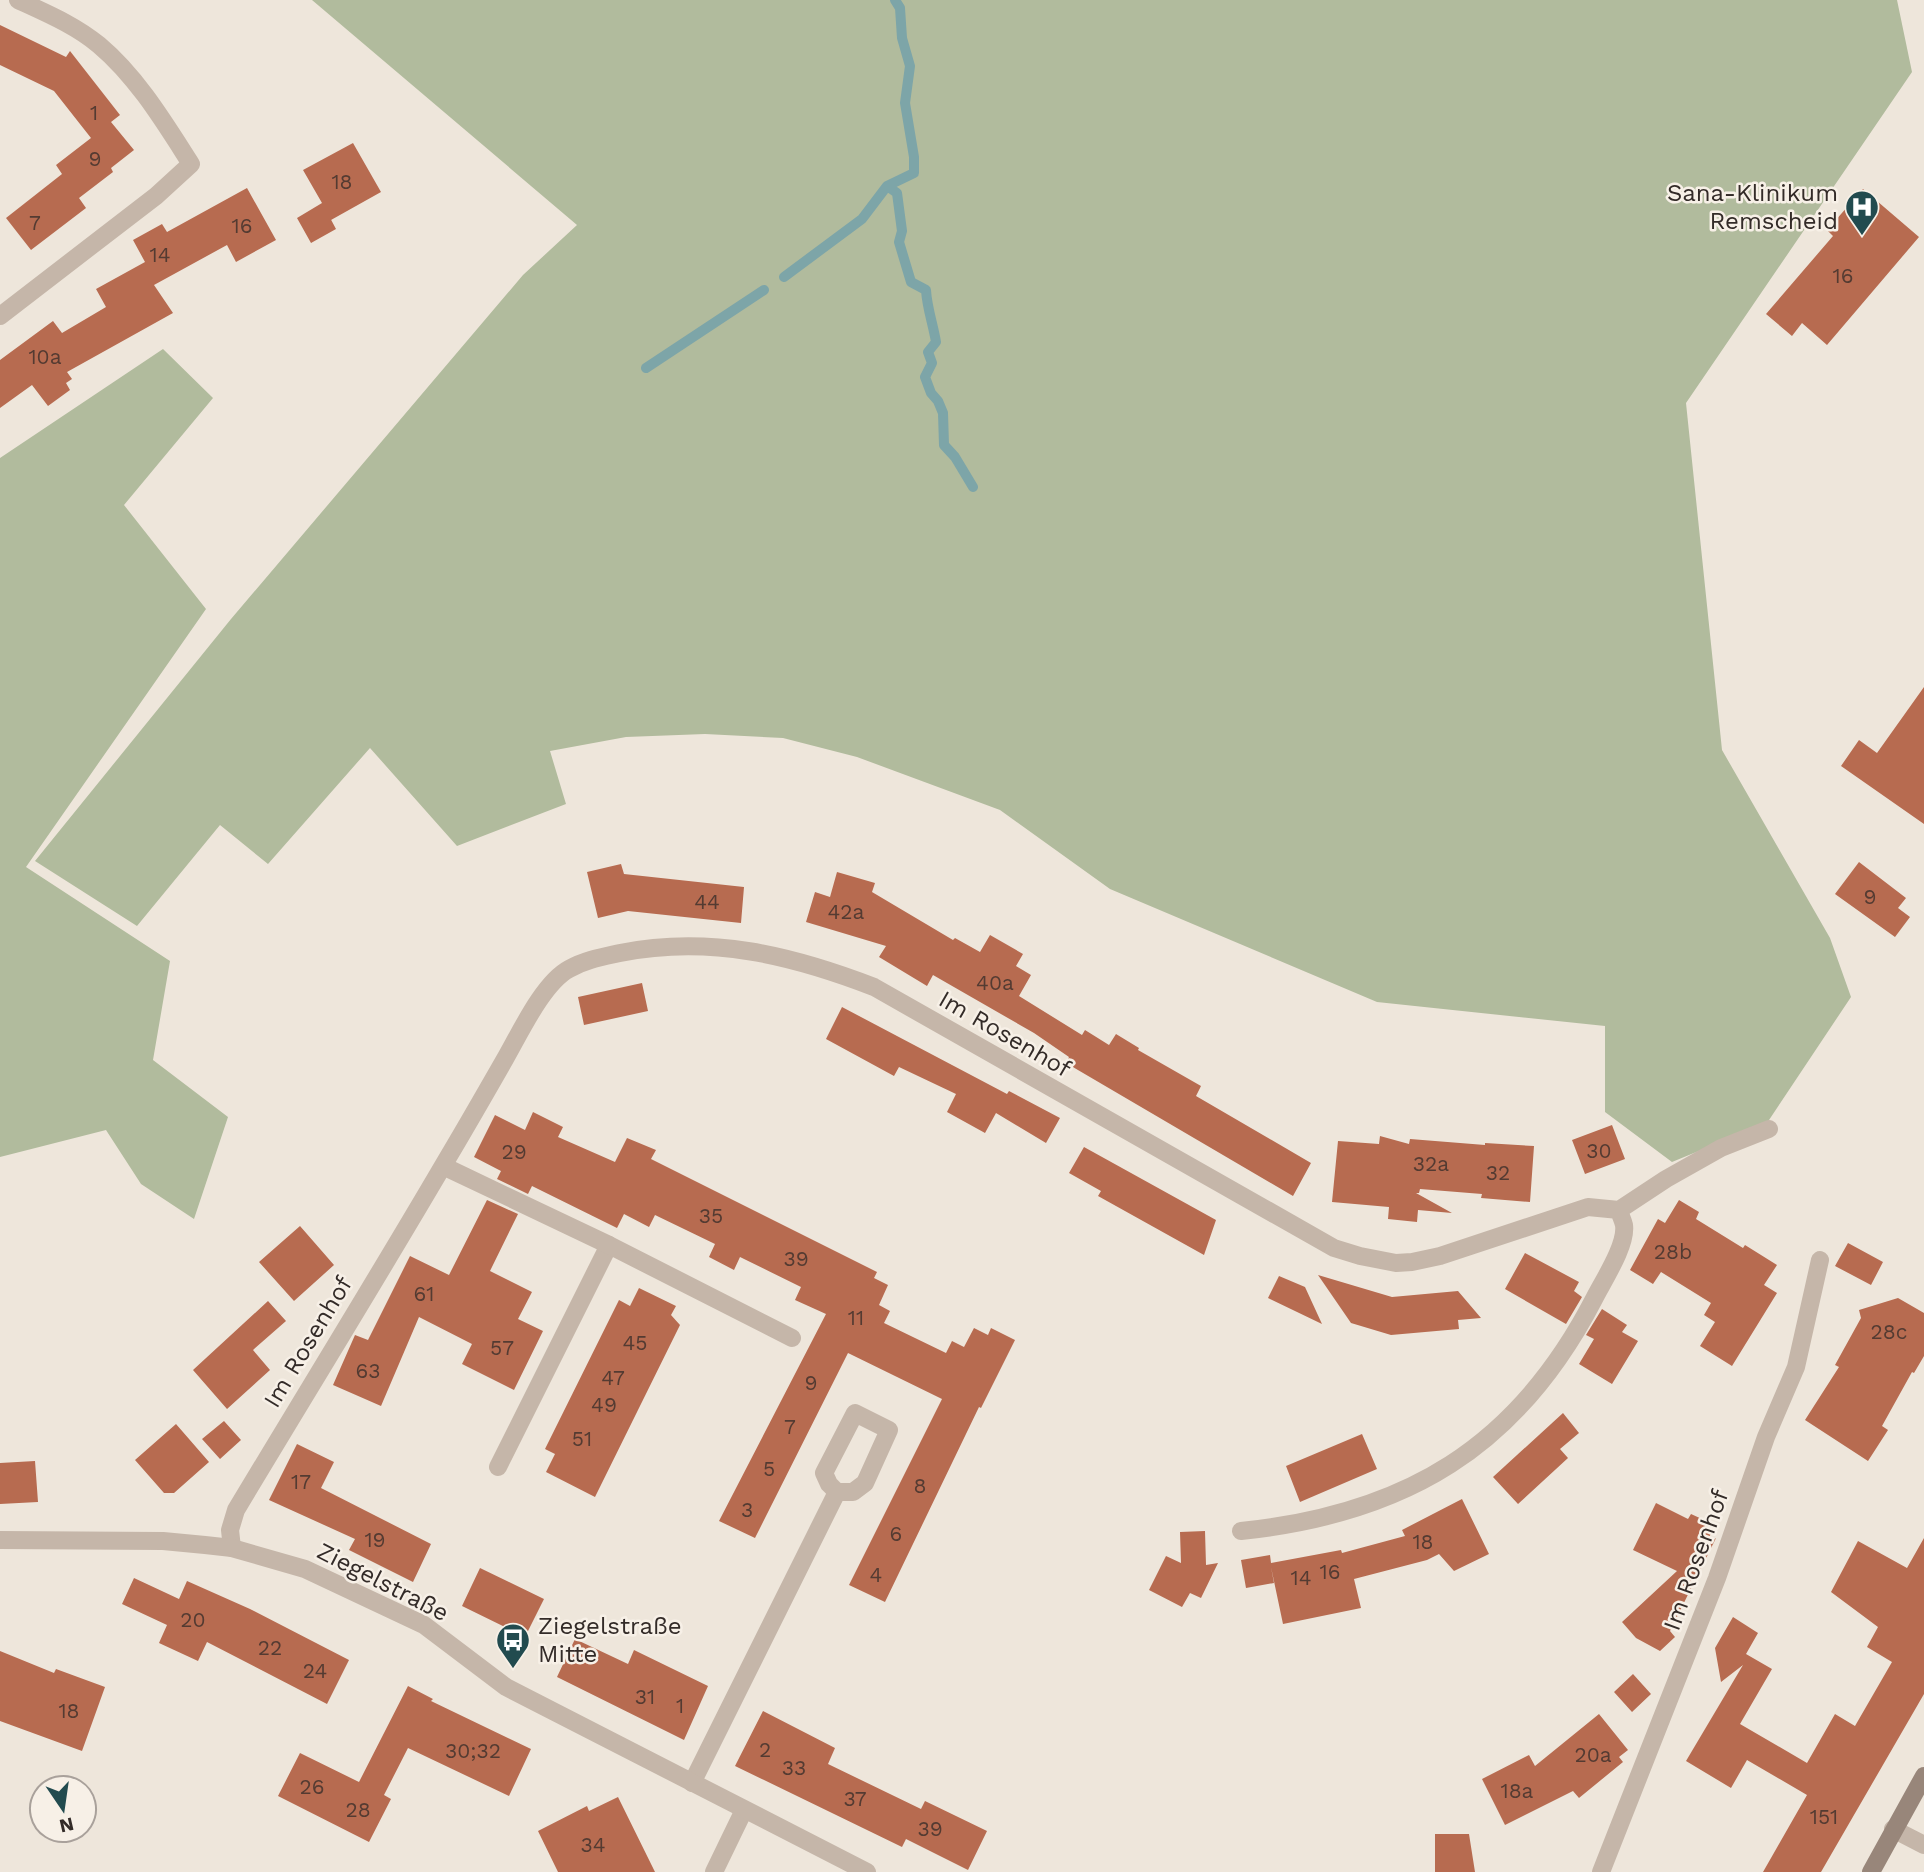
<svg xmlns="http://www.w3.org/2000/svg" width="1924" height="1872" viewBox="0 0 1924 1872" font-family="'Work Sans',sans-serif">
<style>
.green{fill:#b1bb9d}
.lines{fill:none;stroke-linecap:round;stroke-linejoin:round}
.stream{stroke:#7da5a8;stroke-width:10}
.building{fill:#b76b50}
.service{stroke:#c5b6a9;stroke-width:18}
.minor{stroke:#c5b6a9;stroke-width:18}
.tertiary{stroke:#c5b6a9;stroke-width:18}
.secondary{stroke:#98867a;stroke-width:18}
.labels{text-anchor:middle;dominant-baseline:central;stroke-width:5;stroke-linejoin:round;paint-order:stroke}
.number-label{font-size:21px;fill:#543b32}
.poi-label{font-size:24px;fill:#332b28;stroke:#f7f0e7;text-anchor:end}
.street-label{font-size:24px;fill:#332b28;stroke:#f7f0e7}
</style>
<rect width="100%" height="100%" fill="#eee6db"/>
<path class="green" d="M 312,0 L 1897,0 L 1912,72 L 1686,403 L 1722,750 L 1830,938 L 1851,997 L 1767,1123 L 1672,1162 L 1605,1112 L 1605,1026 L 1377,1002 L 1110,889 L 1000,810 L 857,757 L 783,738 L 705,734 L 626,737 L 550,751 L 566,804 L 457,846 L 370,748 L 268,864 L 220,825 L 137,926 L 35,861 L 231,619 L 523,275 L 577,225 Z
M 163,349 L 213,398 L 124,505 L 206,609 L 26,867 L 170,961 L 153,1060 L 228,1117 L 194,1219 L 141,1184 L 106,1130 L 0,1157 L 0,458 Z"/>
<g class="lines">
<path class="stream" d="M 887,186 L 897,193 L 902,231 L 899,242 L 911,282 L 926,290 C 927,308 933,324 936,342 L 928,352 L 932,363 L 925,377 L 931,393 L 938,401 L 943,413 L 944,445 L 955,457 L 973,487
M 784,277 L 862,219 L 887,186 L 914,173 L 914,157 L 905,103 L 910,66 L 902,38 L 900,8 L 895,0
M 646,368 L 764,290"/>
</g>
<path class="building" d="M 0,25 L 66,57 L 70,51 L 120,115 L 111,122 L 134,150 L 111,168 L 113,172 L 79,198 L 86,208 L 31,250 L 6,218 L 62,174 L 56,165 L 91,138 L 54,91 L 0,65 Z
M 353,143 L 381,192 L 331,220 L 328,214 L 336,229 L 311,243 L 297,218 L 322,203 L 303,170 Z
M 247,188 L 276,240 L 236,262 L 227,245 L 154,285 L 173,313 L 67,372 L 72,379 L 66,383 L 70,390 L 48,406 L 32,385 L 0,408 L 0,360 L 53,321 L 62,333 L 106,307 L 96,289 L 145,262 L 133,240 L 162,224 L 167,232 Z
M 1863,189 L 1919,237 L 1827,345 L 1802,323 L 1792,336 L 1766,314 L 1833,236 L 1827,230 Z
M 1924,687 L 1924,824 L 1841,766 L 1859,740 L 1877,753 Z
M 1859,862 L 1906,898 L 1898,908 L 1910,917 L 1895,937 L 1835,894 Z
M 621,864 L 624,874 L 744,887 L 741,923 L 628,911 L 598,918 L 587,872 Z
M 837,872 L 875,883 L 872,892 L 953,940 L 955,938 L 980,952 L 990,935 L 1023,954 L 1016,966 L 1031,975 L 1019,996 L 1082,1035 L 1085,1030 L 1109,1045 L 1116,1034 L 1139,1048 L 1138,1050 L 1201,1086 L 1196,1096 L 1311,1163 L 1293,1196 L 1066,1063 L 1069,1057 L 1034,1033 L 933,975 L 927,986 L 879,957 L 886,946 L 806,922 L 815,892 L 830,897 Z
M 642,983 L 648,1011 L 584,1025 L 578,997 Z
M 842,1007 L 1007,1094 L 1009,1091 L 1060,1118 L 1046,1143 L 996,1113 L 985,1133 L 947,1112 L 956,1094 L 899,1067 L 894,1076 L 826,1039 Z
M 533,1112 L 563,1127 L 558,1137 L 615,1162 L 627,1138 L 656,1150 L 651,1159 L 877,1272 L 874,1278 L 888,1285 L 879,1305 L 890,1311 L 884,1323 L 946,1353 L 952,1341 L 964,1347 L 974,1328 L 988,1335 L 991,1328 L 1015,1340 L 981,1408 L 979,1407 L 885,1602 L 849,1585 L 942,1399 L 848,1353 L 755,1538 L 719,1521 L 826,1314 L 795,1300 L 801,1287 L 740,1257 L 734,1270 L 709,1257 L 715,1244 L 655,1215 L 649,1227 L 624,1214 L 617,1228 L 532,1186 L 528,1194 L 497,1179 L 501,1171 L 474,1157 L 495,1115 L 525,1130 Z
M 1612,1125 L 1625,1159 L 1585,1174 L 1572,1140 Z
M 1380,1136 L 1409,1144 L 1410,1139 L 1485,1145 L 1485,1143 L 1534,1146 L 1530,1202 L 1481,1198 L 1482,1194 L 1420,1189 L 1419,1193 L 1416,1193 L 1452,1213 L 1418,1210 L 1417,1222 L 1388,1219 L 1389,1207 L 1332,1202 L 1338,1141 L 1379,1144 Z
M 1084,1147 L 1216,1220 L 1204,1255 L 1098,1196 L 1101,1191 L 1069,1173 Z
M 487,1200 L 518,1214 L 490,1271 L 532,1292 L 518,1319 L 543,1331 L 514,1390 L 462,1364 L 472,1344 L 419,1317 L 381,1406 L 333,1385 L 355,1335 L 368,1340 L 410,1256 L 449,1275 Z
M 1679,1200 L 1699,1212 L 1696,1219 L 1743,1248 L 1745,1245 L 1777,1265 L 1764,1285 L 1777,1293 L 1732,1366 L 1700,1346 L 1715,1322 L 1704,1315 L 1711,1303 L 1661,1272 L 1653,1284 L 1630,1270 L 1658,1219 L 1665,1223 Z
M 300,1226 L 334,1265 L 294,1301 L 259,1262 Z
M 1848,1243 L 1883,1262 L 1871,1285 L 1835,1266 Z
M 1525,1253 L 1579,1282 L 1574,1291 L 1582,1297 L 1566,1324 L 1505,1289 Z
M 1318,1275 L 1392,1297 L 1458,1291 L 1481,1318 L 1458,1320 L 1459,1329 L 1391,1335 L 1351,1323 Z
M 1279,1276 L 1305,1287 L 1322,1324 L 1268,1298 Z
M 639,1288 L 676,1306 L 671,1315 L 680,1325 L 595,1497 L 546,1472 L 555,1454 L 545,1449 L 619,1300 L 630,1306 Z
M 1898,1298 L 1924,1313 L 1924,1356 L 1914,1373 L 1912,1372 L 1882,1426 L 1888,1430 L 1868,1461 L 1805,1420 L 1839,1367 L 1835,1365 L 1861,1318 L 1859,1310 Z
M 268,1301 L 286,1321 L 253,1350 L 270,1370 L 227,1409 L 193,1370 Z
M 1602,1309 L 1627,1325 L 1622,1332 L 1638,1341 L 1612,1384 L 1579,1364 L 1594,1339 L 1586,1335 Z
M 1563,1413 L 1579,1433 L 1560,1449 L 1568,1458 L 1518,1504 L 1493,1477 Z
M 224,1421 L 241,1440 L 220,1459 L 202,1439 Z
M 176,1424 L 209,1462 L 174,1493 L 164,1493 L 135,1460 Z
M 1362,1434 L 1377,1469 L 1300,1502 L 1286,1466 Z
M 297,1444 L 334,1462 L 321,1488 L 431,1544 L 413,1582 L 349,1550 L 355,1539 L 269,1500 Z
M 35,1461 L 38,1502 L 0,1504 L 0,1463 Z
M 1462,1499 L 1489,1554 L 1454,1571 L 1439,1554 L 1427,1560 L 1354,1579 L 1361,1608 L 1283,1624 L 1271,1567 L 1274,1583 L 1246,1588 L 1241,1560 L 1270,1555 L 1271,1563 L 1341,1550 L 1342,1553 L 1405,1536 L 1402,1530 Z
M 1656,1503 L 1688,1519 L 1691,1514 L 1715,1525 L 1705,1546 L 1716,1538 L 1670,1631 L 1675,1637 L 1660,1651 L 1636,1638 L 1622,1622 L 1677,1571 L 1633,1550 Z
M 1205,1531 L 1206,1565 L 1218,1563 L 1201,1598 L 1190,1593 L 1182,1607 L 1149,1590 L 1166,1556 L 1181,1563 L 1180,1532 Z
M 1924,1538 L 1924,1694 L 1821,1872 L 1763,1872 L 1807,1795 L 1747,1760 L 1731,1788 L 1686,1761 L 1743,1665 L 1721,1682 L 1715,1648 L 1733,1617 L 1758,1633 L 1746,1654 L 1772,1669 L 1740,1724 L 1807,1763 L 1835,1714 L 1855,1726 L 1892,1662 L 1867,1647 L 1878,1627 L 1831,1592 L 1858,1541 L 1907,1568 Z
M 480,1568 L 544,1599 L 525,1637 L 462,1606 Z
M 134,1578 L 179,1599 L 187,1581 L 250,1609 L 349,1660 L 327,1704 L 207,1642 L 198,1661 L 159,1643 L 167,1625 L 122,1604 Z
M 575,1639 L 628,1664 L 634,1650 L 708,1686 L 684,1740 L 557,1677 Z
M 0,1651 L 54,1673 L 56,1669 L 105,1687 L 82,1751 L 0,1721 Z
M 1633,1674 L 1651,1694 L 1632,1712 L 1614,1692 Z
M 408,1686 L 433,1699 L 431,1701 L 531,1749 L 509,1796 L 408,1748 L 384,1795 L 391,1799 L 369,1842 L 278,1796 L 300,1753 L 359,1782 Z
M 763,1711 L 835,1748 L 828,1764 L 921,1809 L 925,1801 L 987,1831 L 968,1870 L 906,1839 L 902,1847 L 735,1766 Z
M 1599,1714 L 1628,1750 L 1619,1757 L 1623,1762 L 1579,1798 L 1573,1791 L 1505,1825 L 1482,1779 L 1529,1755 L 1535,1766 Z
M 618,1797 L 655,1872 L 558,1872 L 538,1831 L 587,1806 L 589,1811 Z
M 1435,1834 L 1469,1834 L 1475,1872 L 1435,1872 Z"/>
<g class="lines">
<path class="service" d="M 498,1467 L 609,1245"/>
<path class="minor" d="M 0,316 L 156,196 L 191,164 C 164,122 137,77 99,45 C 75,25 46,13 18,0
M 443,1166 L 609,1245 L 792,1338
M 1241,1531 C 1405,1514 1517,1448 1594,1299 C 1603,1281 1627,1245 1624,1225 C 1623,1220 1620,1215 1619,1210
M 232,1548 L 230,1530 L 236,1510 C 305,1395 376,1280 444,1164 C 465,1129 485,1094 505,1059 C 520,1033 543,983 569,969 C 585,960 602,957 620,953 C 709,935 791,955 874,987 L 1334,1248 L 1360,1256 L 1396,1263 L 1412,1262 L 1440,1256 L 1588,1207 L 1619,1210 L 1666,1179 L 1721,1148 L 1769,1129
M 692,1783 L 837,1492 L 853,1492 L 865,1483 L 889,1430 L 855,1413 L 824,1473 L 829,1484 L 837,1492
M 1893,1829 L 1924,1845
M 714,1872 L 744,1810
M 1601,1872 L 1717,1578 L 1766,1437 L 1796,1367 L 1820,1260"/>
<path class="tertiary" d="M 0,1540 L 163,1541 L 205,1545 L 232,1548 L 305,1569 L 424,1625 L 506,1687 L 867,1872"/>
<path class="secondary" d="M 1871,1872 L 1924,1776"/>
</g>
<defs>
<g id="hospital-pin" transform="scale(1.75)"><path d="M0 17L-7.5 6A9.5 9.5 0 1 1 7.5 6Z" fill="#224b4f" stroke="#f7f0e7"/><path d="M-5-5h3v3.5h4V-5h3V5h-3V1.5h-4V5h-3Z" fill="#fff"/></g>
<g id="bus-pin" transform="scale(1.75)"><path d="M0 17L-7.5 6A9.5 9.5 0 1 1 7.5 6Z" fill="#224b4f" stroke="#f7f0e7"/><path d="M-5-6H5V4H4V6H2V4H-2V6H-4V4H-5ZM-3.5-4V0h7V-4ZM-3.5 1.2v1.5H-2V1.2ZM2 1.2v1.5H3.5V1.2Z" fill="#fff"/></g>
</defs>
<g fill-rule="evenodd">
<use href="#hospital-pin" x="1862" y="207"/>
<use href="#bus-pin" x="513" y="1640"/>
</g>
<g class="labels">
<g class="number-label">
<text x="94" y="112">1</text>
<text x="95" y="158">9</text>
<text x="342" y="181">18</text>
<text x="35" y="222">7</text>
<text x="242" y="225">16</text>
<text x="160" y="254">14</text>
<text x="1843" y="275">16</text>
<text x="45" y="356">10a</text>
<text x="1870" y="896">9</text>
<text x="707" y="901">44</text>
<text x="846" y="911">42a</text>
<text x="995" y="982">40a</text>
<text x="1599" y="1150">30</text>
<text x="514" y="1151">29</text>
<text x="1431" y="1163">32a</text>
<text x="1498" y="1172">32</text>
<text x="711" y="1215">35</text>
<text x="1673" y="1251">28b</text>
<text x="796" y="1258">39</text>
<text x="424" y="1293">61</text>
<text x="856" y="1317">11</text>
<text x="1889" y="1331">28c</text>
<text x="635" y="1342">45</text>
<text x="502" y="1347">57</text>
<text x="368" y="1370">63</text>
<text x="613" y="1377">47</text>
<text x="811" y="1382">9</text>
<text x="604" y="1404">49</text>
<text x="790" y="1426">7</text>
<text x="582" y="1438">51</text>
<text x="769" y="1468">5</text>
<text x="301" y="1481">17</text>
<text x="920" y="1485">8</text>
<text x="747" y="1509">3</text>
<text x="896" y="1533">6</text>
<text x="375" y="1539">19</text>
<text x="1423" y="1541">18</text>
<text x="1330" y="1571">16</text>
<text x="876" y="1574">4</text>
<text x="1301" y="1577">14</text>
<text x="193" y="1619">20</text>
<text x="270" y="1647">22</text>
<text x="315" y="1670">24</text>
<text x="645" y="1696">31</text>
<text x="680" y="1705">1</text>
<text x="69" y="1710">18</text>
<text x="765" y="1749">2</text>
<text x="473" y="1750">30;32</text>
<text x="1593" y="1754">20a</text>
<text x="794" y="1767">33</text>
<text x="312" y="1786">26</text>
<text x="1517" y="1790">18a</text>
<text x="855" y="1798">37</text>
<text x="358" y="1809">28</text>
<text x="1824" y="1816">151</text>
<text x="930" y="1828">39</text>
<text x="593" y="1844">34</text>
</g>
<g class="poi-label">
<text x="1838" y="193">Sana-Klinikum<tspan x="1838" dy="28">Remscheid</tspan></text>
<text x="538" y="1626" text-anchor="start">Ziegelstraße<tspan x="538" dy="28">Mitte</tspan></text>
</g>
<g class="street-label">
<text transform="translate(1005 1034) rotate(30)">Im Rosenhof</text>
<text transform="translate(308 1342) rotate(-59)">Im Rosenhof</text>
<text transform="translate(1696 1560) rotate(-70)">Im Rosenhof</text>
<text transform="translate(383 1582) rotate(27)">Ziegelstraße</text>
</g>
</g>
<g transform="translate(63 1809) rotate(167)"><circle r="33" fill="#f7f0e7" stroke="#a9a19b" stroke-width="2"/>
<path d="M0-5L12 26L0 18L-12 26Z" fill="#224b4f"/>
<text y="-10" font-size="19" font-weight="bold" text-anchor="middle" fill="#332b28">N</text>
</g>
</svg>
